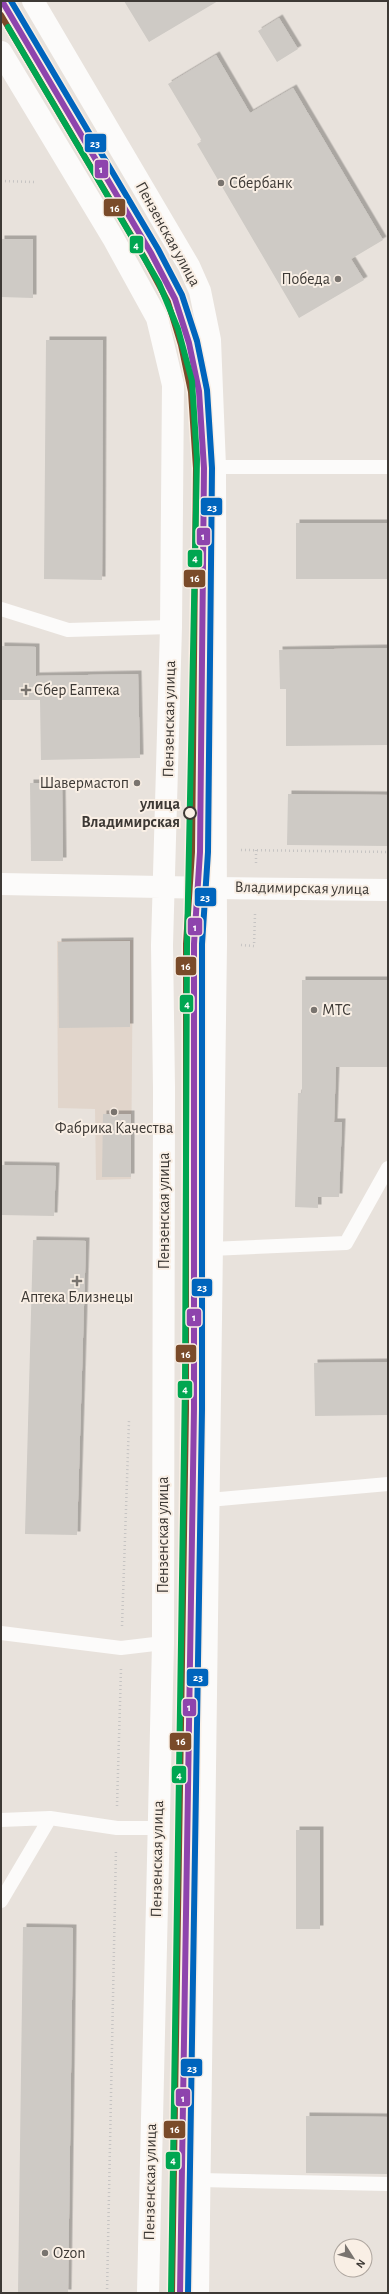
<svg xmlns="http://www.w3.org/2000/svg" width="389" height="2294" viewBox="0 0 389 2294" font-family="'Alegreya Sans',sans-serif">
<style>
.built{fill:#e1d5cb}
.building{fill:#cecac5;filter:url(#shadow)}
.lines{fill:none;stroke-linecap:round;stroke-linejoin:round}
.path{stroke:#c6c4c3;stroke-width:2.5;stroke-dasharray:1 3;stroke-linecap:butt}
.service{stroke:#fcfbfa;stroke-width:14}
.tertiary{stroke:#fcfbfa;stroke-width:22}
.secondary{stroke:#fcfbfa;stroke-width:22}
.tram-1-casing{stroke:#f9efe5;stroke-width:9}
.tram-2-casing{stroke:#f9efe5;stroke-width:9}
.tram-3-casing{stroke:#f9efe5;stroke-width:9}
.tram-4-casing{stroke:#f9efe5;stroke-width:9}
.tram-1{stroke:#8e44ad;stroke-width:6}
.tram-2{stroke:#7a4b2a;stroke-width:6}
.tram-3{stroke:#0065bd;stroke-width:6}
.tram-4{stroke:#00a651;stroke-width:6}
.poi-dot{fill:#79746f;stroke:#f9efe5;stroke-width:1.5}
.stop-dot{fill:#f9efe5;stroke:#3d3935;stroke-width:2}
.labels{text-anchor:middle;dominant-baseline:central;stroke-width:4;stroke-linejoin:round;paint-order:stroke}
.poi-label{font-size:16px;fill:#3d3935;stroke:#f9efe5;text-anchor:start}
.street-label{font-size:16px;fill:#3d3935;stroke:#f9efe5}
.stop-label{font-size:16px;font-weight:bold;fill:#3d3935;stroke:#f9efe5;text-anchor:end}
.line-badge{stroke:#f9efe5;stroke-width:1.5}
.badge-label{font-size:11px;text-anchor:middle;font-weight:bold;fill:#fff}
</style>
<defs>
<filter id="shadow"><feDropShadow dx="3.5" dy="-3.5" stdDeviation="0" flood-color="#0004"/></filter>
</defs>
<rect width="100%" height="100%" fill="#e8e2dc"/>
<path class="built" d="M 133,940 L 131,1179 L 96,1180 L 95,1109 L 58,1108 L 57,941 Z"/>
<path class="building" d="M 124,1 L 218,1 L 149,42 Z
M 279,18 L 298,49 L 277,62 L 258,31 Z
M 216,55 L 250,113 L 293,88 L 383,240 L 351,259 L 364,280 L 299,318 L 197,144 L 202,141 L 168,84 Z
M 1,239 L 33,239 L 33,298 L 1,297 Z
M 46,340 L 103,340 L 102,580 L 44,579 Z
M 296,523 L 388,523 L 388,579 L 296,579 Z
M 1,646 L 36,647 L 36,676 L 138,674 L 140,758 L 41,760 L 40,700 L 1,700 Z
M 388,648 L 388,745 L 286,746 L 286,689 L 280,689 L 279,650 Z
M 30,783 L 62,783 L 63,861 L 31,861 Z
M 288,794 L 388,795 L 388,846 L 287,845 Z
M 130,941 L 130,1027 L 59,1028 L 58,942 Z
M 302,980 L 388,980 L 388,1067 L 336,1067 L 334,1122 L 342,1122 L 339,1197 L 318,1197 L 318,1208 L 295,1207 L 298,1093 L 302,1093 Z
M 103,1114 L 131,1114 L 131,1177 L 102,1177 Z
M 1,1165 L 56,1166 L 54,1216 L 1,1215 Z
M 33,1240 L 86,1241 L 77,1535 L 25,1534 Z
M 388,1362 L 388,1415 L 315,1416 L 314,1363 Z
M 296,1830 L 320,1830 L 320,1929 L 296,1929 Z
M 23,1927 L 73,1928 L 68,2293 L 18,2293 Z
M 306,2116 L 388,2117 L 388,2174 L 306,2173 Z"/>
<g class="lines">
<path class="path" d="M 1,181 L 34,182
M 241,850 L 388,852
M 256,863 L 256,849
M 241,945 L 254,946 L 255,914
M 122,1626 L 129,1421
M 117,1806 L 121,1669
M 107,2293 L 116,1849"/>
<path class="service" d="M 215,467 L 388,467
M 1,609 L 68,630 L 171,627
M 211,1249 L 346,1243 L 388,1168
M 209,1500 L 388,1484
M 1,1633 L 121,1648 L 163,1643
M 1,1820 L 50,1818 L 117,1828 L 157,1828
M 1,1901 L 50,1818
M 200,2180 L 388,2184"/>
<path class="tertiary" d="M 215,888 L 388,890"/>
<path class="secondary" d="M 33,1 L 189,266 L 200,291 L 210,340 L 215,467 L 216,944 L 198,2293
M 1,52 L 113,238 L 157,318 L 173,385 L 171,627 L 162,945 L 164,1088 L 163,1643 L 148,2293
M 1,884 L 215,888"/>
<g class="tram-1-casing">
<path id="tram-1" d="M 2,1 L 151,253 L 175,299 L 189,343 L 199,391 L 204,468 L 200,852 L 194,944 L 194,1409 L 180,2293"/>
</g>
<g class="tram-2-casing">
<path id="tram-2" d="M 1,15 L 144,257 L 168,302 L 181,345 L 191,392 L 196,468 L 192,852 L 186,944 L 186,1409 L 172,2293"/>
</g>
<g class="tram-3-casing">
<path id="tram-3" d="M 11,1 L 158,249 L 182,295 L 197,341 L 207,390 L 212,468 L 208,852 L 202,944 L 202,1409 L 188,2293"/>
</g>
<g class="tram-4-casing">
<path id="tram-4" d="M 8,27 L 159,283 L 178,329 L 192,381 L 197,459 L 187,945 L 185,1383 L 171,2293"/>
</g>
<use href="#tram-1" class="tram-1"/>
<use href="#tram-2" class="tram-2"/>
<use href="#tram-3" class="tram-3"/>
<use href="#tram-4" class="tram-4"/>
</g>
<g class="poi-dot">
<circle cx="221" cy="183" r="4"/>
<circle cx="338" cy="279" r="4"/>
<path d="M24 684h4v4h4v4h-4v4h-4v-4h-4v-4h4z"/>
<circle cx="137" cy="783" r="4"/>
<circle cx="314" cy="1010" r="4"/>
<circle cx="114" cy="1112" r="4"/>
<path d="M75 1275h4v4h4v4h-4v4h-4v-4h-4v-4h4z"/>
<circle cx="45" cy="2253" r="4"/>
</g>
<circle class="stop-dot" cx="190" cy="813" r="6"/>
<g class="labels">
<g class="poi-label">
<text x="229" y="183">Сбербанк</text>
<text x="330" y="279" text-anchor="end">Победа</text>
<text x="34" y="690">Сбер Еаптека</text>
<text x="129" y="783" text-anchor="end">Шавермастоп</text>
<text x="322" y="1010">МТС</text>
<text x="114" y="1128" text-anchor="middle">Фабрика Качества</text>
<text x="77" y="1297" text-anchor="middle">Аптека Близнецы</text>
<text x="53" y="2253">Ozon</text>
</g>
<g class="street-label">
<text transform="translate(168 234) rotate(61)">Пензенская улица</text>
<text transform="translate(169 719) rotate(-89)">Пензенская улица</text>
<text transform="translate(302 888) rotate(1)">Владимирская улица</text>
<text transform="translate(164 1211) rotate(-90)">Пензенская улица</text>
<text transform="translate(163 1535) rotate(-90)">Пензенская улица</text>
<text transform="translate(157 1859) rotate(-89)">Пензенская улица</text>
<text transform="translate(150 2182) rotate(-89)">Пензенская улица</text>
</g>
<g class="stop-label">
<text x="180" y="804">улица<tspan x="180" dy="18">Владимирская</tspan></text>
</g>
</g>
<g class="line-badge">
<rect x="84" y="133" width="23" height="20" rx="4" fill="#0065bd"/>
<rect x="94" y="159" width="15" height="20" rx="4" fill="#8e44ad"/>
<rect x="103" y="198" width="23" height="19" rx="4" fill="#7a4b2a"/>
<rect x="129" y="235" width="15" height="19" rx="4" fill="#00a651"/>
<rect x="200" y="497" width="23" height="19" rx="4" fill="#0065bd"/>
<rect x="196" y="527" width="15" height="19" rx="4" fill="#8e44ad"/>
<rect x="187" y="549" width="16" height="19" rx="4" fill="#00a651"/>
<rect x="183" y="569" width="23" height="19" rx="4" fill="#7a4b2a"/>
<rect x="194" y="887" width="23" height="20" rx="4" fill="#0065bd"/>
<rect x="187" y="917" width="16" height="19" rx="4" fill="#8e44ad"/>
<rect x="175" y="956" width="22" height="20" rx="4" fill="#7a4b2a"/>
<rect x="179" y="994" width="15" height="19" rx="4" fill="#00a651"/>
<rect x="191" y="1278" width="22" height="19" rx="4" fill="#0065bd"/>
<rect x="186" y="1308" width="16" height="19" rx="4" fill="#8e44ad"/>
<rect x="175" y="1344" width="22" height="19" rx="4" fill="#7a4b2a"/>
<rect x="177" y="1380" width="16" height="19" rx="4" fill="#00a651"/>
<rect x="186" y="1668" width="23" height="19" rx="4" fill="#0065bd"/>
<rect x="182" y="1698" width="15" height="19" rx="4" fill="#8e44ad"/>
<rect x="169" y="1732" width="23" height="19" rx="4" fill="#7a4b2a"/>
<rect x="171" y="1765" width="16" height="19" rx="4" fill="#00a651"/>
<rect x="180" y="2058" width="23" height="19" rx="4" fill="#0065bd"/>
<rect x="175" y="2088" width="16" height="19" rx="4" fill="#8e44ad"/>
<rect x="163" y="2120" width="23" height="19" rx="4" fill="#7a4b2a"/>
<rect x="165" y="2151" width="16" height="19" rx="4" fill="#00a651"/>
</g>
<g class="badge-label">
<text x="95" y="147">23</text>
<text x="101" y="173">1</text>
<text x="115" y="212">16</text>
<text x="136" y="249">4</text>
<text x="212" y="511">23</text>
<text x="203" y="540">1</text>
<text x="195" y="562">4</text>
<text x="195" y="582">16</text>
<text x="205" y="901">23</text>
<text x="195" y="931">1</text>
<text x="186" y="970">16</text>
<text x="187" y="1008">4</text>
<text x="202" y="1291">23</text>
<text x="194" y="1321">1</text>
<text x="186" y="1358">16</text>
<text x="185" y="1393">4</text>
<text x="198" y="1681">23</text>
<text x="189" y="1711">1</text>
<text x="181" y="1745">16</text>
<text x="179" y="1779">4</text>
<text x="192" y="2072">23</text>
<text x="183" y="2102">1</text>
<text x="175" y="2133">16</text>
<text x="173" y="2164">4</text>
</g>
<rect width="389" height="2294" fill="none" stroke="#3d3935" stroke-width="4"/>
<g transform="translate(353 2258) rotate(126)"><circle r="19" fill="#f9efe5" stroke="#aea69f"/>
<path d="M0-3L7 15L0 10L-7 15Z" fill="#79746f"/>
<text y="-6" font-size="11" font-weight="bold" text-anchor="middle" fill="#3d3935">N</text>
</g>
</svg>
